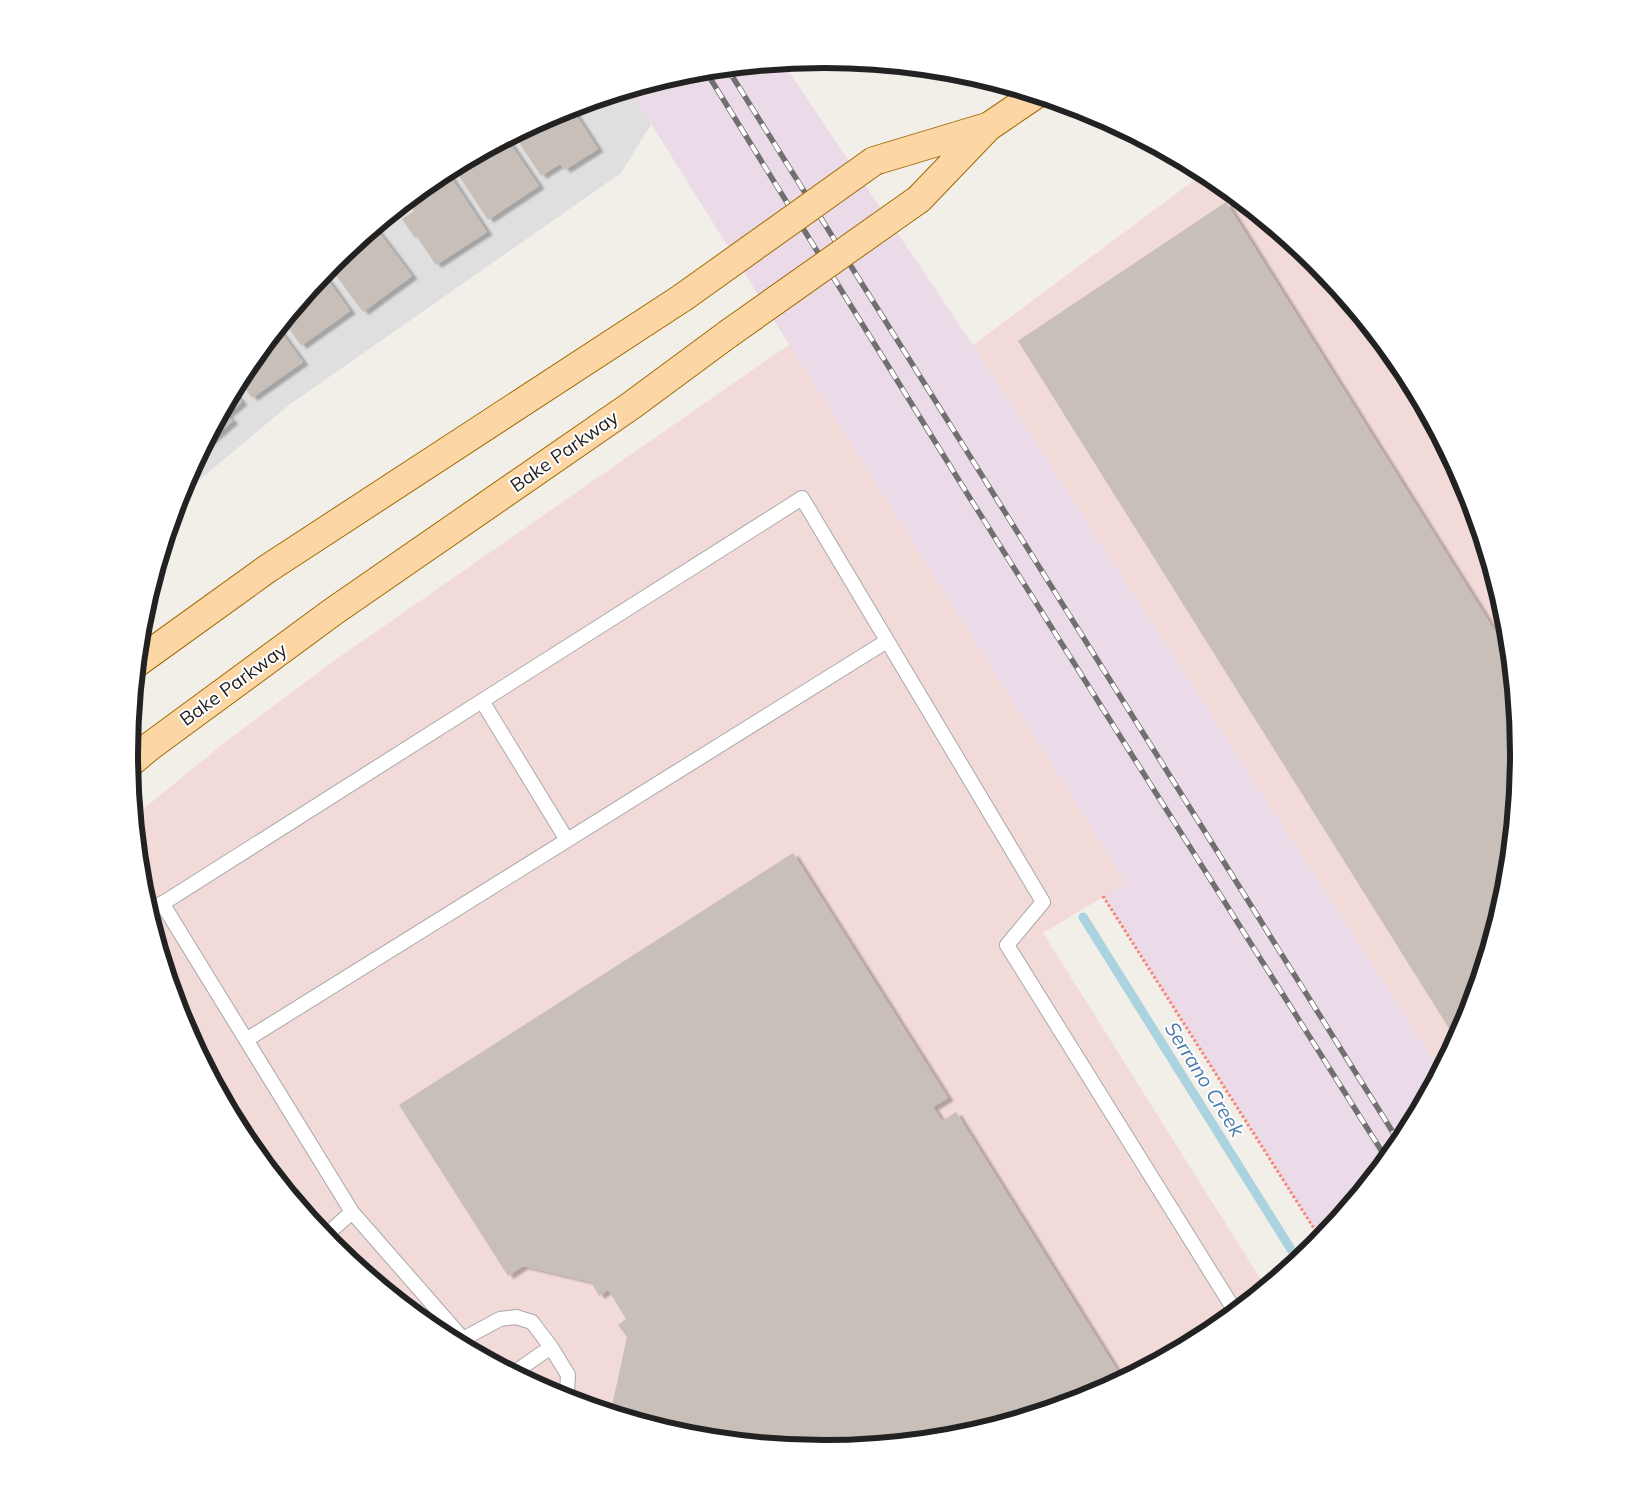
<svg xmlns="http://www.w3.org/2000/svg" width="1647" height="1507" viewBox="0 0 1647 1507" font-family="Mulish,sans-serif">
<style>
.residential{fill:#e0dfdf}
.commercial{fill:#f2dad9}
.industrial{fill:#ebdbe8}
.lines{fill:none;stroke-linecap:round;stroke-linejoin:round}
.stream{stroke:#aad3df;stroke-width:9}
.building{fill:#c7bfb8;filter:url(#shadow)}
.lane-casing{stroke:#a9a9a9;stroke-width:16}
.primary-casing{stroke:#a06b00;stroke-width:30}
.path{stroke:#fa8072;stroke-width:3;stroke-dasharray:2.5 2.5;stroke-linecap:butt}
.lane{stroke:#fff;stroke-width:14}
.primary{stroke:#fcd6a4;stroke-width:28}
.rail-casing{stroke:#707070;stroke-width:5.5}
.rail{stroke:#fff;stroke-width:4;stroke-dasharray:11;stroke-linecap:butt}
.primary-bridge-casing{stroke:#a06b00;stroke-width:30;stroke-linecap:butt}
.primary-bridge{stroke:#fcd6a4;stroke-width:28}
.labels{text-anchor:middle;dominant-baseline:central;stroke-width:4;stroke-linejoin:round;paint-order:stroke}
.street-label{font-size:19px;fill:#222;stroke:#fff}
.water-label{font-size:20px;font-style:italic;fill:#4a7aab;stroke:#fff}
.rim{fill:none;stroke:#222;stroke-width:6}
</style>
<defs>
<filter id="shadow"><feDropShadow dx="5.5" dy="3" stdDeviation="1" flood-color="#0004"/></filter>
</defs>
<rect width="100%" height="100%" fill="#f2efe9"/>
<path class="residential" d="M 630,90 L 652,123 L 621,173 L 289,405 L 179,497 L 182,487 L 246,367 L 332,262 L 438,176 L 558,112 Z"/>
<path class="commercial" d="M 1204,173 L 1210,176 L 1315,262 L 1401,368 L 1465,488 L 1505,618 L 1518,754 L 1505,889 L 1465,1020 L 1439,1068 L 973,345 Z
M 790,344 L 1126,883 L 1043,933 L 1265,1286 L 1209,1331 L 1089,1395 L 959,1435 L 823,1448 L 688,1435 L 557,1395 L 437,1331 L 332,1245 L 246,1139 L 182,1019 L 142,889 L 135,816 L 224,743 L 338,658 Z"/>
<path class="industrial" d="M 783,63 L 973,345 L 1439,1068 L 1401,1140 L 1320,1238 L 1103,896 L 1126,883 L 630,90 L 688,72 Z"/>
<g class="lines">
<path class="stream" d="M 1083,917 L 1297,1259"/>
</g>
<path class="building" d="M 571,107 L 598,149 L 565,170 L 560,164 L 541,176 L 514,135 L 558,112 Z
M 507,139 L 539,186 L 488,220 L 453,167 Z
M 448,173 L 487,232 L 436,265 L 417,237 L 415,238 L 402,219 L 414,211 L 407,201 Z
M 1226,202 L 1508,652 L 1518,754 L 1505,889 L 1465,1020 L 1455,1038 L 1018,341 Z
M 375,227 L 412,276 L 363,312 L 329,266 Z
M 323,273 L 350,311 L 301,346 L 284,321 Z
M 278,328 L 303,362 L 252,398 L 239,380 L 246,367 Z
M 233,391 L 242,402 L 227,415 L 233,421 L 205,445 Z
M 793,853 L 948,1098 L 933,1107 L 942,1121 L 956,1112 L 1122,1378 L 1089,1395 L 959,1435 L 823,1448 L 688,1435 L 605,1410 L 612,1406 L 627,1337 L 618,1325 L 626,1319 L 608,1290 L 599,1296 L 591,1282 L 523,1266 L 508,1276 L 399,1105 Z"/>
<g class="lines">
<g class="lane-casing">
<path id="lane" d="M 482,701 L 567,840
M 162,903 L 352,1212 L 463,1339 L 469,1348
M 149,912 L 802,498 L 1043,902 L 1007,945 L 1235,1311
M 246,1040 L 887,641
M 325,1236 L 352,1212
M 463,1339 L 500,1319 L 516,1317 L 532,1322 L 551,1347 L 568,1375 L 567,1392 L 564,1397
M 515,1372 L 551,1347"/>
</g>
<g class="primary-casing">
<path id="primary" d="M 874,161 L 987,127
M 919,199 L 988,127 L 1035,95
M 138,662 L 267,569 L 682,298
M 130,763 L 149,747 L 334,611 L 632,405 L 728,334"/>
</g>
<path class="path" d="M 1103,896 L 1320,1238"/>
<use href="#lane" class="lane"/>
<use href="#primary" class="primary"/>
<g class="rail-casing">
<path id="rail" d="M 727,68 L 1399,1142
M 705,70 L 968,495 L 1386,1158"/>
</g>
<use href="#rail" class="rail"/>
<g class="primary-bridge-casing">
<path id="primary-bridge" d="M 682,298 L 874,161
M 728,334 L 919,199"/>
</g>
<use href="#primary-bridge" class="primary-bridge"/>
</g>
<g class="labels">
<g class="street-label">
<text transform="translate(564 451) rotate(-35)">Bake Parkway</text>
<text transform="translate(233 684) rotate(-36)">Bake Parkway</text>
</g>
<g class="water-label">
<text transform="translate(1205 1079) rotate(58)">Serrano Creek</text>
</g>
</g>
<path d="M0 0H1647V1507H0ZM138 754a686 686 0 1 1 1372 0a686 686 0 1 1-1372 0Z" fill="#fff" fill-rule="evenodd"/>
<path class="rim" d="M138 754a686 686 0 1 1 1372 0a686 686 0 1 1-1372 0Z"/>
</svg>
